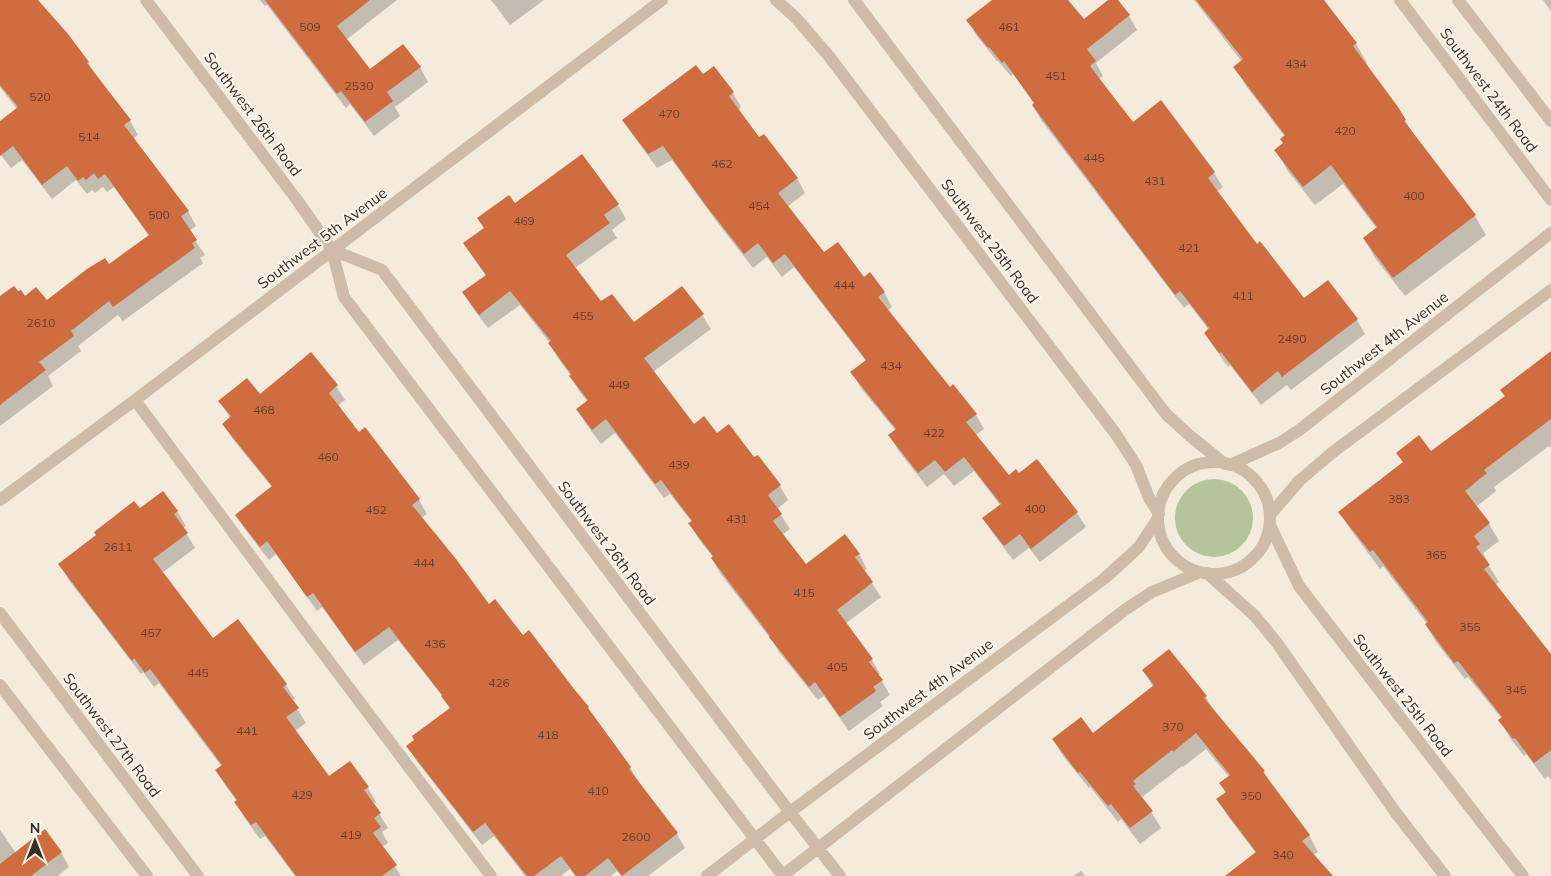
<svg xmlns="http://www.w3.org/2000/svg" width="1551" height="876" viewBox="0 0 1551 876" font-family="Mulish,sans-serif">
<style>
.green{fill:#b4c59b}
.shadow{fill:#0003}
.building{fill:#d06d40}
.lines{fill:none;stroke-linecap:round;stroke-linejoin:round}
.minor{stroke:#cebca8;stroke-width:12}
.labels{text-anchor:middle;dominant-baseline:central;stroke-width:4;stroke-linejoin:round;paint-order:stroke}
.number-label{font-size:12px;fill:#603e2e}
.street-label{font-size:15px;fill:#3a2f28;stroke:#fbf5ea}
</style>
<rect width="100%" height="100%" fill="#f4ebdd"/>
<path class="green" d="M1175 518a39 39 0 1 1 78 0a39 39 0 1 1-78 0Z"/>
<path class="shadow" d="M 0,0 L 37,0 L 88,62 L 96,77 L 130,121 L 138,135 L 133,139 L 188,211 L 196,226 L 189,231 L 205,255 L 200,258 L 203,263 L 123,321 L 118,315 L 78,346 L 81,351 L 48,376 L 53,386 L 0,426 L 0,298 L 25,298 L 46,302 L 109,266 L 149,236 L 114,187 L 107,192 L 103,187 L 95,193 L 92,190 L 87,194 L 76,180 L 52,199 L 22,160 L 11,168 L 0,154 L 0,122 L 17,109 L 0,87 Z
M 260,0 L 397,0 L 346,40 L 370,71 L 420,67 L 428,82 L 395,107 L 400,116 L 374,136 L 350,104 L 346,108 L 267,5 L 265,6 Z
M 491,0 L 544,0 L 510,25 Z
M 994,0 L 1067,0 L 1083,21 L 1110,0 L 1117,0 L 1129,16 L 1137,30 L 1096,63 L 1103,76 L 1099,79 L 1132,124 L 1161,102 L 1214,173 L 1223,187 L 1216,192 L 1257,245 L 1304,300 L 1328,282 L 1357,320 L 1365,334 L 1291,390 L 1287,385 L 1261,405 L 1230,365 L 1228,367 L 1214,347 L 1205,333 L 1209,330 L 1189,304 L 1184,308 L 1041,120 L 1033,106 L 1035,104 L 1013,74 L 1011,76 L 998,61 L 997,61 L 976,35 L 968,20 Z
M 1194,0 L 1322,0 L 1356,44 L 1367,63 L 1365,65 L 1405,120 L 1416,139 L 1475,216 L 1486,235 L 1405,296 L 1375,258 L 1364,239 L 1377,229 L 1343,184 L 1315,205 L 1287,170 L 1276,150 L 1284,144 L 1285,137 L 1246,86 L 1235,67 L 1242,62 Z
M 1543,0 L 1551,0 L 1551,11 Z
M 703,76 L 733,93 L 741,107 L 738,110 L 759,139 L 797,178 L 805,193 L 787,207 L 823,254 L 884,292 L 892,307 L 888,310 L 950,389 L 976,415 L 984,429 L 976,435 L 1008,477 L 1019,475 L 1037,461 L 1077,513 L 1086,527 L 1040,562 L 1029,548 L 1013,560 L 992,532 L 984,518 L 1000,505 L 974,471 L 954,486 L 944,474 L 927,487 L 898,450 L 890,436 L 896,431 L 860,387 L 852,372 L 866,361 L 794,267 L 782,277 L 767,257 L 753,268 L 717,222 L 672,160 L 657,168 L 632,134 L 624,120 Z
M 515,205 L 618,205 L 626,219 L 612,230 L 617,238 L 575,268 L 601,303 L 633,324 L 702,315 L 711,329 L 653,372 L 694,425 L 716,435 L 754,459 L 780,486 L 788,500 L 777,509 L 790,529 L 782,535 L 806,565 L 859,554 L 867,569 L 864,571 L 881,597 L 845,624 L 872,660 L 880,674 L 878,675 L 890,695 L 880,702 L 883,706 L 849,731 L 824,696 L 818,700 L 779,652 L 773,642 L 720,573 L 712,558 L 713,557 L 698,538 L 690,524 L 692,522 L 670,494 L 664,498 L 615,433 L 601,444 L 586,424 L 578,410 L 588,402 L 579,391 L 571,376 L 558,358 L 550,343 L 520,305 L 488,328 L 472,307 L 464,292 L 486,276 L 464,244 Z
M 1551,353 L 1551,448 L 1549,446 L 1494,487 L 1496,491 L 1476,507 L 1489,524 L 1499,541 L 1483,553 L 1488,562 L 1487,563 L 1499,582 L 1495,585 L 1515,611 L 1516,610 L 1551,656 L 1551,780 L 1548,776 L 1545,779 L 1526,754 L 1524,756 L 1510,738 L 1500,720 L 1502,719 L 1468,677 L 1465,679 L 1436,642 L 1426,625 L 1427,624 L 1383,566 L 1380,569 L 1350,529 L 1340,512 L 1404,463 L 1398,453 L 1431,453 L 1506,397 Z
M 336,386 L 345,400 L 337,406 L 358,434 L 364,429 L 419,500 L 427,514 L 421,518 L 488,605 L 523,637 L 588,708 L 630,767 L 638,782 L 677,834 L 685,848 L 648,876 L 621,876 L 617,871 L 611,876 L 575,876 L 570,869 L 561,876 L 525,876 L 494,836 L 482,845 L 416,760 L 408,746 L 450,709 L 444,698 L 398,640 L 364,665 L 322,607 L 317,611 L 276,554 L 269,560 L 245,529 L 236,515 L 272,487 L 232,438 L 224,424 L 230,418 L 220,402 Z
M 163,492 L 177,511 L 186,526 L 183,528 L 195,548 L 162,573 L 213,639 L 238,620 L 286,685 L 295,699 L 292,701 L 306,723 L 295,731 L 329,778 L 368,788 L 376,802 L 373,804 L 388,828 L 382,832 L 388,843 L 382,847 L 401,876 L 295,876 L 265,836 L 260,839 L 244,817 L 236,802 L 237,801 L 225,785 L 217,771 L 222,767 L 159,683 L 154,687 L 143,672 L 141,674 L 68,579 L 60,564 Z
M 1169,651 L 1206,697 L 1215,713 L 1264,772 L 1271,785 L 1309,835 L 1318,852 L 1313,855 L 1331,876 L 1241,876 L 1256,853 L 1227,815 L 1218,799 L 1226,793 L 1221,784 L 1229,777 L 1206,749 L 1183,767 L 1182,766 L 1142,797 L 1161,828 L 1140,844 L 1121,819 L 1118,822 L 1090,787 L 1089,788 L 1063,756 L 1054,740 L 1093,735 L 1153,687 L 1144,671 Z
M 0,830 L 16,853 L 61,852 L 69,867 L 58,876 L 0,876 Z
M 1081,871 L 1085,876 L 1073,876 Z"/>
<path class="building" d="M 0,0 L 38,0 L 68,34 L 89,62 L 87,63 L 131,120 L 124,125 L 189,211 L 181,216 L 197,240 L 192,243 L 195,248 L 113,307 L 109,301 L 71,331 L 74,336 L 39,362 L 46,370 L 0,405 L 0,296 L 14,286 L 18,291 L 21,290 L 25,296 L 36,287 L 47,300 L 87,269 L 105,258 L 109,264 L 149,235 L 105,174 L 98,179 L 94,173 L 86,180 L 83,177 L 78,181 L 67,166 L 42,185 L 13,146 L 0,156 L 0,121 L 18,107 L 0,85 Z
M 265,0 L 370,0 L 337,26 L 370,69 L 403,44 L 421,67 L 387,92 L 393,101 L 365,122 L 341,91 L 337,94 Z
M 992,0 L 1068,0 L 1084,19 L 1108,0 L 1118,0 L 1130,15 L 1087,49 L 1096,61 L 1090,66 L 1109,91 L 1133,122 L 1161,100 L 1215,172 L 1208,178 L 1257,244 L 1260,241 L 1304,298 L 1328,280 L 1358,319 L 1282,377 L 1278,371 L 1252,392 L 1221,352 L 1219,353 L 1204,333 L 1209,328 L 1180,291 L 1175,295 L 1032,105 L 1034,103 L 1004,61 L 1002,63 L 989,47 L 988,48 L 966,20 Z
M 1196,0 L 1324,0 L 1357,43 L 1353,46 L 1398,107 L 1406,120 L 1404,121 L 1476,215 L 1393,278 L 1363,238 L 1377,227 L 1331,165 L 1303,187 L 1274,150 L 1283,143 L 1280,139 L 1285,135 L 1233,67 L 1243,59 Z
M 696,65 L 703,74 L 714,66 L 734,92 L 729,96 L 759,137 L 764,134 L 798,178 L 778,193 L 824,252 L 838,242 L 864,277 L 870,272 L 885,292 L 878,297 L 950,387 L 953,384 L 977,414 L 966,422 L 1009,475 L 1016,469 L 1019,473 L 1037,459 L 1078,512 L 1031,549 L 1020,534 L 1004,546 L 982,518 L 1001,504 L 964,457 L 945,472 L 935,460 L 918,473 L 888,435 L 896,429 L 850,372 L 866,360 L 785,254 L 773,263 L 758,243 L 744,254 L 707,207 L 663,146 L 648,154 L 622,120 Z
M 582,154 L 619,204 L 604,215 L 610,223 L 566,255 L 601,301 L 612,294 L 634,322 L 682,286 L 704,314 L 644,358 L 694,424 L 704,416 L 717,433 L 729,424 L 754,457 L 758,455 L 781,485 L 768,495 L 782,514 L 773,521 L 806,564 L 845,534 L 860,554 L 855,557 L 873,582 L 837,610 L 873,659 L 869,662 L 883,680 L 873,687 L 876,691 L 840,717 L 815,682 L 809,687 L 769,637 L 770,636 L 711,558 L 713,556 L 688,523 L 692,521 L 661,480 L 655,484 L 606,419 L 592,430 L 576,409 L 588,400 L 569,376 L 571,374 L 548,343 L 551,341 L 510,291 L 479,315 L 462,292 L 486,275 L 463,243 L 484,228 L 477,218 L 509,195 L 515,203 Z
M 1551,351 L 1551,419 L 1484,470 L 1487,473 L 1465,491 L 1490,523 L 1474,536 L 1480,544 L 1476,547 L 1490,565 L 1484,569 L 1551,654 L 1551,750 L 1534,763 L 1515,738 L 1513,739 L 1498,720 L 1502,717 L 1458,661 L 1454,663 L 1425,624 L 1428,622 L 1373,550 L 1370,552 L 1338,512 L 1403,462 L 1396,453 L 1419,435 L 1431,451 L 1505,396 L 1500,390 Z
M 311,352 L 338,385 L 329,393 L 359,432 L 365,427 L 420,499 L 412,505 L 456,559 L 489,604 L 495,599 L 523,635 L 529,630 L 574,689 L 589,707 L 588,708 L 631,767 L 629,769 L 678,833 L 622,876 L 608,858 L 585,876 L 576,876 L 561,856 L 534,876 L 527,876 L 485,823 L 473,832 L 406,746 L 414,740 L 412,736 L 450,708 L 441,696 L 442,695 L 389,627 L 355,652 L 313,593 L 307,597 L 267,541 L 260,547 L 235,515 L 272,486 L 222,424 L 231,416 L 218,401 L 247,378 L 260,394 Z
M 163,491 L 178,511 L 174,514 L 188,533 L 153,559 L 213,638 L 238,619 L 287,684 L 283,687 L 299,708 L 286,717 L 329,776 L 350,761 L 369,787 L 364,790 L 381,813 L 374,818 L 381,827 L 373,833 L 397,865 L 382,876 L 296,876 L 256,822 L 251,825 L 234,802 L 237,800 L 215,770 L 222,765 L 150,669 L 145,673 L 134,658 L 132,661 L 58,564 L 96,535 L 94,532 L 134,501 L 140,508 Z
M 1169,649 L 1207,696 L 1204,698 L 1265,771 L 1263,772 L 1310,835 L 1302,841 L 1333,876 L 1225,876 L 1256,852 L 1216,799 L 1226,792 L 1219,783 L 1230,775 L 1196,733 L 1173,752 L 1172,750 L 1133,781 L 1136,784 L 1133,786 L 1153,811 L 1130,828 L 1111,804 L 1108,806 L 1080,772 L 1078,773 L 1052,739 L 1081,717 L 1093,733 L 1154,685 L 1142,670 Z
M 45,829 L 62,852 L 31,876 L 0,876 L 0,864 Z"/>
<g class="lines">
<path class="minor" d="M 146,0 L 297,200 L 332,250 L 344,297 L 783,876
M 776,0 L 795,17 L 828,55 L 1115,433 L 1136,465 L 1149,498 L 1159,514
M 854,0 L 1166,414 L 1190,436 L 1225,464
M 1400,0 L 1551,200
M 1458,0 L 1551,121
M 332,250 L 382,270 L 776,794 L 840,876
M 135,400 L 304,628 L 491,876
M1158 518a56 56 0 1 1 112 0a56 56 0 1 1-112 0Z
M 1230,465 L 1279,443 L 1298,431 L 1551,233
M 0,500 L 135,400 L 662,0
M 1270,515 L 1299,481 L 1333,452 L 1551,290
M 1270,525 L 1299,586 L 1523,876
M 1207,573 L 1255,616 L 1277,643 L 1396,813 L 1445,876
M 0,613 L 198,876
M 0,685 L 147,876
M 707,876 L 790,812 L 1105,578 L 1139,547 L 1158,518
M 782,876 L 1126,609 L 1152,592 L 1200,572"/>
</g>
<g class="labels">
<g class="number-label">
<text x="310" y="26">509</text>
<text x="1009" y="26">461</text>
<text x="1296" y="63">434</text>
<text x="1056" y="75">451</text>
<text x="359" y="85">2530</text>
<text x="40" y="96">520</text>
<text x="669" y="113">470</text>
<text x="1345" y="130">420</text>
<text x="89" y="136">514</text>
<text x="1094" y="157">445</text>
<text x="722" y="163">462</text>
<text x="1155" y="180">431</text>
<text x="1414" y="195">400</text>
<text x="759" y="205">454</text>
<text x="159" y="214">500</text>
<text x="524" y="220">469</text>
<text x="1189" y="247">421</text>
<text x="844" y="284">444</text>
<text x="1243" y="295">411</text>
<text x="583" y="315">455</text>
<text x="41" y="322">2610</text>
<text x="1292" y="338">2490</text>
<text x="891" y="365">434</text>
<text x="619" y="384">449</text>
<text x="264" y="409">468</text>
<text x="934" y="432">422</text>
<text x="328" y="456">460</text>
<text x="679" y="464">439</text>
<text x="1399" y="498">383</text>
<text x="1035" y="508">400</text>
<text x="376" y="509">452</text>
<text x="737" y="518">431</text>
<text x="118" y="546">2611</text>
<text x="1436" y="554">365</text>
<text x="424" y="562">444</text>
<text x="804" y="592">415</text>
<text x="1470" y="626">355</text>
<text x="151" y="632">457</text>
<text x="435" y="643">436</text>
<text x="837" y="666">405</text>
<text x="198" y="672">445</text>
<text x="499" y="682">426</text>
<text x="1516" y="689">345</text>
<text x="1173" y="726">370</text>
<text x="247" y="730">441</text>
<text x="548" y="734">418</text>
<text x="598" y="790">410</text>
<text x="302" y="794">429</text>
<text x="1251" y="795">350</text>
<text x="351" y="834">419</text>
<text x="636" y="836">2600</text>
<text x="1283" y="854">340</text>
</g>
<g class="street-label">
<text transform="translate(1489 90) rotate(53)">Southwest 24th Road</text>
<text transform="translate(253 114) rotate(53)">Southwest 26th Road</text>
<text transform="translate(322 238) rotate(-37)">Southwest 5th Avenue</text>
<text transform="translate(990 241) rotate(53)">Southwest 25th Road</text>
<text transform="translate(1384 343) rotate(-38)">Southwest 4th Avenue</text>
<text transform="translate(607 543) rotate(53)">Southwest 26th Road</text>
<text transform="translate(928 689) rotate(-37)">Southwest 4th Avenue</text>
<text transform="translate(1403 695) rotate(52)">Southwest 25th Road</text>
<text transform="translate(112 735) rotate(53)">Southwest 27th Road</text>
</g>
</g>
<g transform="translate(35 841)" stroke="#fbf5ea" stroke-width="4" paint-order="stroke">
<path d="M0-4L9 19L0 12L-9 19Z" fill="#3a2f28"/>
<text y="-8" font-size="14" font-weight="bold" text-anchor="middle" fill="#3a2f28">N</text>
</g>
</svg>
